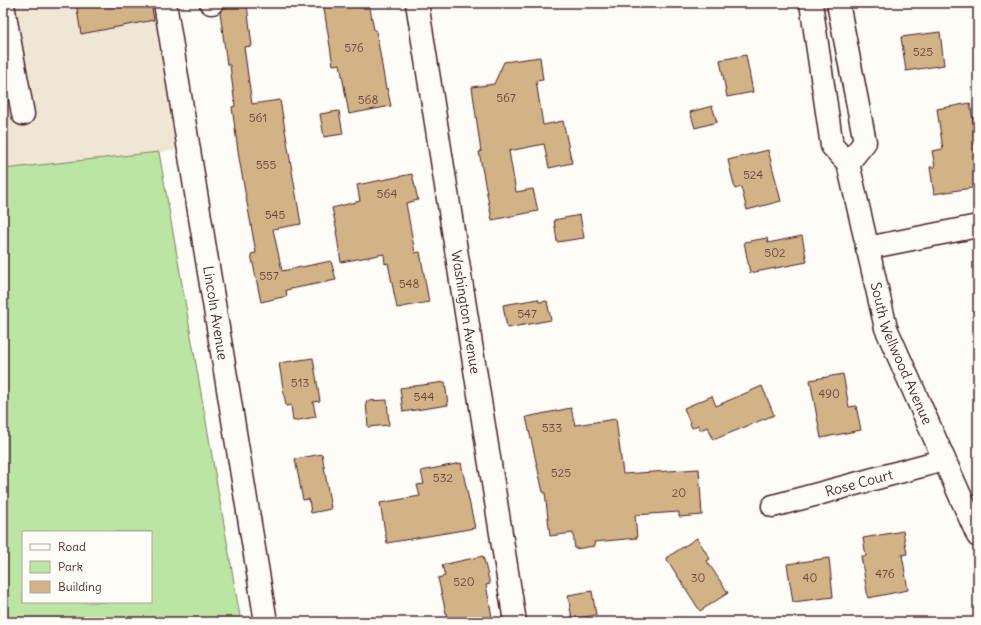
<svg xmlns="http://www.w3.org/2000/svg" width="981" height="625" viewBox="0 0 981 625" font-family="Delius,sans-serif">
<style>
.built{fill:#f0e6d5}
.green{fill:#bae5a2;stroke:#828266;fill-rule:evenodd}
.building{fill:#d1b385;stroke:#4a1f2b}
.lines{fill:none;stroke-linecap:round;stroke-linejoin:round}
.minor-casing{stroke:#4a1f2b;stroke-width:25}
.major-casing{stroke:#4a1f2b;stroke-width:25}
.minor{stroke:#fdfcf7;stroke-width:22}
.major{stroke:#fdfcf7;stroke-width:22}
.labels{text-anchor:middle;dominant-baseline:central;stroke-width:3.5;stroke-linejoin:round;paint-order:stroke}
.number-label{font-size:12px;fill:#6c4442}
.street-label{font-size:14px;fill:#4a1f2b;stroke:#fdfcf7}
</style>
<rect width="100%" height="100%" fill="#fdfcf7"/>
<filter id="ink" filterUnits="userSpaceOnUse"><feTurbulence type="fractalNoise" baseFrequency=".025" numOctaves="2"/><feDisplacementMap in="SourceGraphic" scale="8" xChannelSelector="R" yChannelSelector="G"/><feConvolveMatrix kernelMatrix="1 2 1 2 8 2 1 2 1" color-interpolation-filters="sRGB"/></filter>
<g filter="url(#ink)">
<path class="built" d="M 3,3 L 156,3 L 179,150 L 3,169 Z"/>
<path class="green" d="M 159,152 L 241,622 L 3,622 L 3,169 ZM 23,532 L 151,532 L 151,602 L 23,602 Z"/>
<path class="building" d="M 76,3 L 151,3 L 154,20 L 81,34 Z
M 323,3 L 369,3 L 374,30 L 376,30 L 386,89 L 387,88 L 391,106 L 349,114 L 340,64 L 333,65 Z
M 247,5 L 252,46 L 244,47 L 252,104 L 280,100 L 301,224 L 273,229 L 282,271 L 331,261 L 336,280 L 286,290 L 287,296 L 261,302 L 251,254 L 256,253 L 239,158 L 232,107 L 235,106 L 230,65 L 227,65 L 220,12 L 223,8 Z
M 940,32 L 944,65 L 906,71 L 901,37 Z
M 746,55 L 753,92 L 727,97 L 720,60 Z
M 540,57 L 543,80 L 536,81 L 543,125 L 563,121 L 572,163 L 549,168 L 544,144 L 509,151 L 516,192 L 533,189 L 538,211 L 492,220 L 479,152 L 481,152 L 472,87 L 494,84 L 504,62 Z
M 970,103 L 978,149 L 978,187 L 934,194 L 930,167 L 935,167 L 932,151 L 943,149 L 937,109 Z
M 712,106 L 717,122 L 695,128 L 690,112 Z
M 339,111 L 343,134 L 324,137 L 320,114 Z
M 768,150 L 781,201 L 747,210 L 741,187 L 735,189 L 728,160 Z
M 412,174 L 418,200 L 406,203 L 415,253 L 420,252 L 429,302 L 397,308 L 388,263 L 385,264 L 384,254 L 341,262 L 336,231 L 337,231 L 332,208 L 360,201 L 357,185 Z
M 580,215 L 584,238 L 557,242 L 554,220 Z
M 802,236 L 807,262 L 750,273 L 744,242 L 767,238 L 768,243 Z
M 538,299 L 539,302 L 547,301 L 551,320 L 507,328 L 503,305 Z
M 313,358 L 320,401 L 313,402 L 316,417 L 293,421 L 291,405 L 286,406 L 279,363 Z
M 843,374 L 849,407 L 856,406 L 861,430 L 821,438 L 810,380 Z
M 445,382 L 448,405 L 403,412 L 400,388 Z
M 762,386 L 774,415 L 713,440 L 708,427 L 700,430 L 698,425 L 692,428 L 684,408 L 712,396 L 716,406 Z
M 387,400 L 389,425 L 368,427 L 366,401 Z
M 571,408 L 575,425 L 616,419 L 623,474 L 699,469 L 702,515 L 679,517 L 679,512 L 635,515 L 637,538 L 594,542 L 595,546 L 575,549 L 573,533 L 550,536 L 545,492 L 543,492 L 526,417 Z
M 322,454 L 331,509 L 311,513 L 309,499 L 303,500 L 295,459 Z
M 461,463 L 475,528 L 387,543 L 380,503 L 420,496 L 417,485 L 424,484 L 421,471 Z
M 903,531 L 907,554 L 902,555 L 908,590 L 868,598 L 861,556 L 866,556 L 863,538 Z
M 697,538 L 710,559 L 707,561 L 728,593 L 700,611 L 666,558 Z
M 483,556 L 490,584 L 486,585 L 493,622 L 448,622 L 438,578 L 445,576 L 442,565 Z
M 829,558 L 833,597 L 793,602 L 787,564 Z
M 592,591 L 596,615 L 572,619 L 568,595 Z"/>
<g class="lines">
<g class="minor-casing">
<g id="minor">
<path id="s1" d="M 165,3 L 266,622"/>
<path d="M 211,3 L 212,3"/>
<path id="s2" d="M 417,3 L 515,622"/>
<path d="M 3,5 L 23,114"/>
<path d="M 867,248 L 978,226"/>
<path id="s3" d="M 773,506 L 944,460"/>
</g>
</g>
<g class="major-casing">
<g id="major">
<path id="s4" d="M 811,3 L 832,146 L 848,163 L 886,328 L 978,536"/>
<path d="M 838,3 L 865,142 L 848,163"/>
</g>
</g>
<use href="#minor" class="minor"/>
<use href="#major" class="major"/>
</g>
</g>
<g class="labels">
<g class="number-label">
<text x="354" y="47">576</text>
<text x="923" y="51">525</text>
<text x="506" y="97">567</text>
<text x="368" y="99">568</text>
<text x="258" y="117">561</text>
<text x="266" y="164">555</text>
<text x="753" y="174">524</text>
<text x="387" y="193">564</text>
<text x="275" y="214">545</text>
<text x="775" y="252">502</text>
<text x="269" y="275">557</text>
<text x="409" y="283">548</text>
<text x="527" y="313">547</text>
<text x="300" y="382">513</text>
<text x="829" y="393">490</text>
<text x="424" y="396">544</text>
<text x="552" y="427">533</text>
<text x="561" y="472">525</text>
<text x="443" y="477">532</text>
<text x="679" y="492">20</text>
<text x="885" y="573">476</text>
<text x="698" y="577">30</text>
<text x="810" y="577">40</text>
<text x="464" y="581">520</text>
</g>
<g class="street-label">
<text stroke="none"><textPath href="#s1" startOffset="314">Lincoln Avenue</textPath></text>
<text stroke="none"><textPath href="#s2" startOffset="313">Washington Avenue</textPath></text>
<text stroke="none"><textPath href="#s4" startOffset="366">South Wellwood Avenue</textPath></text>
<text stroke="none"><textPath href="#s3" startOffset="89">Rose Court</textPath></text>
</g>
</g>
<rect width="981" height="625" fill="none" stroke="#fdfcf7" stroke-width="16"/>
<rect x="8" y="8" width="965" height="609" fill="none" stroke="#4a1f2b" stroke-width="1.5" filter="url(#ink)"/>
<rect x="22" y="531" width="130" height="72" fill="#fdfcf7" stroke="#b5a4a5"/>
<rect x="30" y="544" width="20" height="6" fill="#fdfcf7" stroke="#b5a4a5"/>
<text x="58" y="551" font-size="12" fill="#4a1f2b">Road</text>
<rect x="30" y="561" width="20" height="12" fill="#bae5a2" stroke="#b5a4a5"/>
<text x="58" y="571" font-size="12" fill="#4a1f2b">Park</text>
<rect x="30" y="581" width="20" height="12" fill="#d1b385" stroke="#b5a4a5"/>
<text x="58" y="591" font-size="12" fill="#4a1f2b">Building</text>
</svg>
